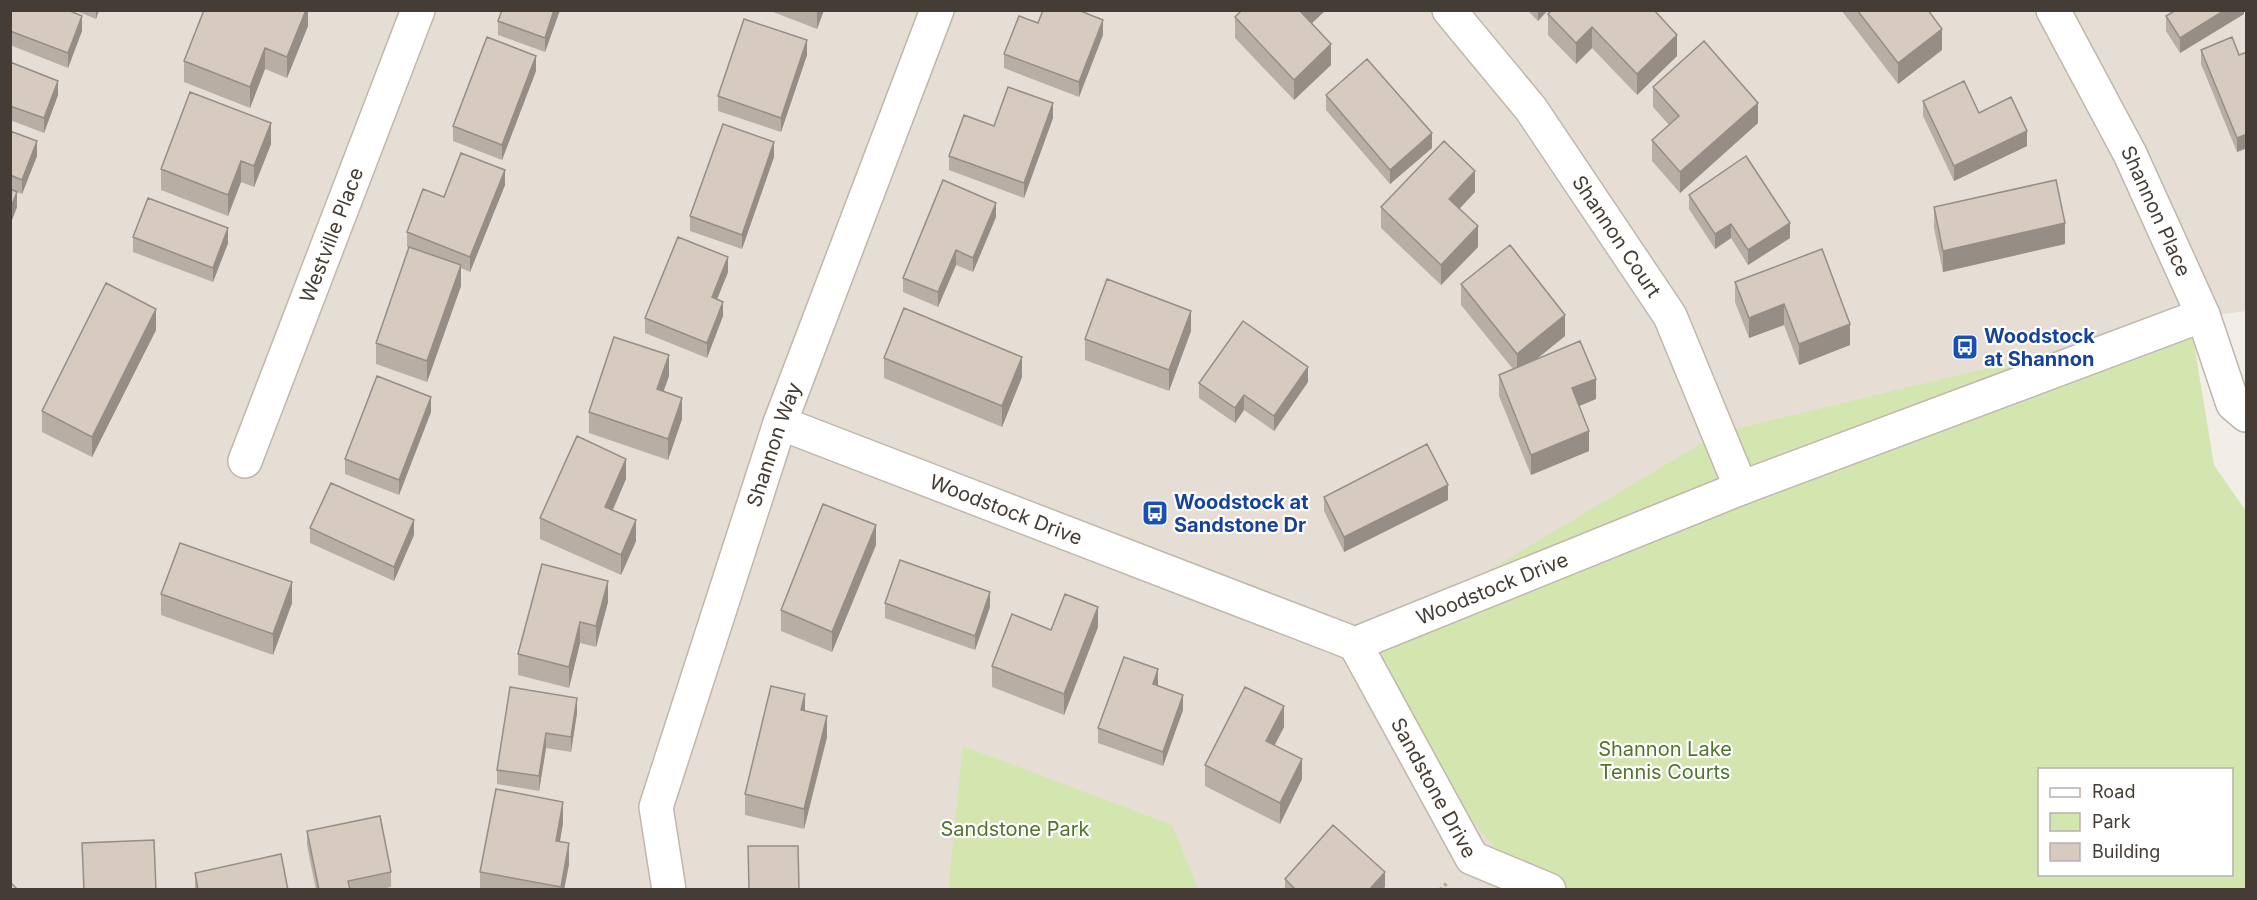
<svg xmlns="http://www.w3.org/2000/svg" width="2257" height="900" viewBox="0 0 2257 900" font-family="Inter,sans-serif">
<style>
.residential{fill:#e6ded4}
.green{fill:#d4e6af;fill-rule:evenodd}
.lines{fill:none;stroke-linecap:round;stroke-linejoin:round}
.street-casing{stroke:#c1b6ac;stroke-width:36}
.path{stroke:#bfad9a;stroke-width:4;stroke-dasharray:3 3;stroke-linecap:butt}
.street{stroke:#fff;stroke-width:33}
.wall{fill:#b9aea3}
.shaded-wall{fill:#968d85}
.building{fill:#d7cabe;stroke:#968d85;stroke-width:1.5}
.labels{text-anchor:middle;dominant-baseline:central;stroke-width:4.5;stroke-linejoin:round;paint-order:stroke}
.street-label{font-size:20px;fill:#453d35;stroke:#fff}
.transit-label{font-size:20px;font-weight:bold;fill:#164399;stroke:#fff;text-anchor:start}
.park-label{font-size:20px;fill:#50752a;stroke:#fff}
</style>
<rect width="100%" height="100%" fill="#f2ede6"/>
<path class="residential" d="M 10,11 L 2240,11 L 2246,18 L 2246,311 L 2190,319 L 1506,864 L 1566,889 L 11,889 Z"/>
<path class="green" d="M 2190,319 L 2214,465 L 2246,511 L 2246,889 L 1566,889 L 1507,864 L 1344,657 L 1719,433 ZM 2040,770 L 2232,770 L 2232,874 L 2040,874 Z
M 963,746 L 1172,825 L 1198,889 L 948,889 Z"/>
<g class="lines">
<g class="street-casing">
<g id="street">
<path id="s1" d="M 1449,10 L 1531,109 L 1670,316 L 1741,488"/>
<path id="s2" d="M 2053,10 L 2130,154 L 2203,315 L 2233,404 L 2246,415"/>
<path id="s3" d="M 780,423 L 1355,644 L 1741,488 L 2203,315"/>
<path id="s4" d="M 245,461 L 418,10"/>
<path id="s5" d="M 1355,644 L 1472,858 L 1549,890"/>
<path id="s6" d="M 669,890 L 656,807 L 780,423 L 937,10"/>
</g>
</g>
<path class="path" d="M 1440,890 L 1448,882"/>
<use href="#street" class="street"/>
</g>
<path class="wall" d="M 10,10 L 82,31 L 68,68 L 10,45 Z
M 74,10 L 99,10 L 96,19 Z
M 308,10 L 308,26 L 287,78 L 265,69 L 250,108 L 184,82 L 184,61 Z
M 502,10 L 560,10 L 545,52 L 498,35 L 498,21 Z
M 768,10 L 824,10 L 817,29 Z
M 1326,10 L 1312,23 L 1331,65 L 1294,100 L 1235,38 L 1235,17 Z
M 1527,10 L 1548,10 L 1538,21 Z
M 1552,10 L 1677,56 L 1637,95 L 1592,48 L 1576,64 L 1548,35 L 1548,14 Z
M 1841,10 L 1928,10 L 1942,50 L 1898,84 Z
M 2244,10 L 2244,14 L 2180,53 L 2166,31 L 2166,16 Z
M 1103,35 L 1079,97 L 1004,68 L 1004,54 Z
M 2201,50 L 2239,55 L 2247,52 L 2247,148 L 2237,152 L 2201,64 Z
M 807,55 L 781,132 L 718,111 L 718,96 Z
M 10,62 L 58,95 L 44,133 L 10,120 Z
M 536,71 L 502,160 L 453,141 L 453,126 Z
M 1653,87 L 1758,123 L 1680,193 L 1652,161 L 1652,140 L 1669,125 L 1653,107 Z
M 1326,95 L 1432,148 L 1390,184 L 1326,110 Z
M 1923,101 L 1979,113 L 2027,146 L 1954,181 L 1923,116 Z
M 1053,118 L 1024,198 L 949,170 L 949,156 L 994,126 Z
M 10,131 L 37,156 L 22,194 L 17,192 L 17,207 L 10,225 Z
M 271,144 L 254,187 L 241,182 L 228,216 L 161,190 L 161,169 Z
M 774,157 L 742,249 L 690,231 L 690,216 Z
M 505,185 L 470,272 L 461,268 L 461,286 L 427,382 L 376,364 L 376,343 L 409,248 L 407,247 L 407,232 L 444,197 Z
M 1475,192 L 1459,209 L 1478,247 L 1441,285 L 1381,228 L 1381,207 Z
M 1689,195 L 1790,238 L 1748,265 L 1731,238 L 1715,249 L 1689,209 Z
M 1934,207 L 2065,244 L 1943,272 L 1934,228 Z
M 996,217 L 973,272 L 956,265 L 938,307 L 903,292 L 903,278 Z
M 133,237 L 228,243 L 213,282 L 133,252 Z
M 1822,249 L 1850,345 L 1799,365 L 1784,325 L 1749,338 L 1735,302 L 1735,282 Z
M 728,272 L 717,299 L 723,316 L 707,358 L 645,333 L 645,318 Z
M 1461,284 L 1565,336 L 1535,360 L 1596,399 L 1579,406 L 1589,451 L 1531,475 L 1499,396 L 1499,375 L 1513,369 L 1461,305 Z
M 156,330 L 92,457 L 42,432 L 42,411 Z
M 1191,331 L 1169,391 L 1085,360 L 1085,339 Z
M 884,358 L 1022,377 L 1002,427 L 884,378 Z
M 669,376 L 663,392 L 682,419 L 668,460 L 589,433 L 589,412 Z
M 1308,382 L 1274,431 L 1244,410 L 1235,423 L 1199,398 L 1199,383 Z
M 431,412 L 399,495 L 345,474 L 345,459 Z
M 626,479 L 613,510 L 636,541 L 621,575 L 540,539 L 540,518 Z
M 1324,497 L 1448,500 L 1344,552 L 1324,511 Z
M 310,528 L 414,535 L 394,581 L 310,543 Z
M 876,545 L 832,652 L 781,631 L 781,610 Z
M 161,594 L 292,603 L 273,655 L 161,615 Z
M 608,602 L 596,647 L 580,643 L 569,688 L 518,675 L 518,654 Z
M 885,603 L 990,607 L 975,650 L 885,618 Z
M 1098,627 L 1064,715 L 992,687 L 992,666 L 1051,630 Z
M 1158,684 L 1158,686 L 1183,710 L 1163,766 L 1098,743 L 1098,728 Z
M 510,687 L 577,713 L 571,752 L 546,748 L 539,791 L 497,784 L 497,770 Z
M 805,711 L 827,737 L 804,829 L 745,815 L 745,794 Z
M 1284,727 L 1275,745 L 1302,779 L 1280,824 L 1205,786 L 1205,765 Z
M 563,823 L 560,842 L 569,864 L 564,890 L 480,890 L 480,872 Z
M 307,831 L 391,872 L 391,887 L 377,890 L 316,890 L 307,845 Z
M 195,873 L 288,890 L 195,890 Z
M 1285,879 L 1385,887 L 1382,890 L 1285,890 Z"/>
<path class="shaded-wall" d="M 96,10 L 99,10 L 96,19 Z
M 306,10 L 308,10 L 308,26 L 287,78 L 287,57 Z
M 554,10 L 560,10 L 545,52 L 545,38 Z
M 817,10 L 824,10 L 817,29 Z
M 1303,10 L 1326,10 L 1301,33 L 1301,12 Z
M 1538,10 L 1548,10 L 1538,21 Z
M 2225,10 L 2244,10 L 2244,14 L 2180,53 L 2180,38 Z
M 82,16 L 82,31 L 68,68 L 68,53 Z
M 1103,20 L 1103,35 L 1079,97 L 1079,82 Z
M 1592,27 L 1592,48 L 1576,64 L 1576,43 Z
M 1942,29 L 1942,50 L 1898,84 L 1898,63 Z
M 1677,35 L 1677,56 L 1637,95 L 1637,74 Z
M 807,40 L 807,55 L 781,132 L 781,118 Z
M 1331,44 L 1331,65 L 1294,100 L 1294,80 Z
M 265,48 L 265,69 L 250,108 L 250,87 Z
M 536,56 L 536,71 L 502,160 L 502,145 Z
M 58,81 L 58,95 L 44,133 L 44,118 Z
M 1053,103 L 1053,118 L 1024,198 L 1024,183 Z
M 1758,103 L 1758,123 L 1680,193 L 1680,172 Z
M 271,123 L 271,144 L 254,187 L 254,166 Z
M 2027,131 L 2027,146 L 1954,181 L 1954,166 Z
M 1432,133 L 1432,148 L 1390,184 L 1390,170 Z
M 2247,134 L 2247,148 L 2237,152 L 2237,138 Z
M 37,141 L 37,156 L 22,194 L 22,180 Z
M 774,142 L 774,157 L 742,249 L 742,235 Z
M 241,161 L 241,182 L 228,216 L 228,195 Z
M 505,170 L 505,185 L 470,272 L 470,257 Z
M 1475,171 L 1475,192 L 1449,220 L 1449,199 Z
M 17,192 L 17,207 L 10,225 L 10,210 Z
M 996,203 L 996,217 L 973,272 L 973,258 Z
M 1790,223 L 1790,238 L 1748,265 L 1748,250 Z
M 2065,223 L 2065,244 L 1943,272 L 1943,251 Z
M 1731,224 L 1731,238 L 1715,249 L 1715,234 Z
M 1478,226 L 1478,247 L 1441,285 L 1441,265 Z
M 228,228 L 228,243 L 213,282 L 213,268 Z
M 956,250 L 956,265 L 938,307 L 938,292 Z
M 728,257 L 728,272 L 712,312 L 712,297 Z
M 461,265 L 461,286 L 427,382 L 427,361 Z
M 723,302 L 723,316 L 707,358 L 707,343 Z
M 1784,304 L 1784,325 L 1749,338 L 1749,318 Z
M 156,309 L 156,330 L 92,457 L 92,437 Z
M 1191,311 L 1191,331 L 1169,391 L 1169,370 Z
M 1565,315 L 1565,336 L 1517,375 L 1517,354 Z
M 1850,324 L 1850,345 L 1799,365 L 1799,344 Z
M 669,355 L 669,376 L 657,410 L 657,389 Z
M 1022,357 L 1022,377 L 1002,427 L 1002,406 Z
M 1308,367 L 1308,382 L 1274,431 L 1274,416 Z
M 1596,379 L 1596,399 L 1572,409 L 1572,388 Z
M 1244,395 L 1244,410 L 1235,423 L 1235,408 Z
M 431,397 L 431,412 L 399,495 L 399,480 Z
M 682,398 L 682,419 L 668,460 L 668,439 Z
M 1589,431 L 1589,451 L 1531,475 L 1531,455 Z
M 626,459 L 626,479 L 605,527 L 605,507 Z
M 1448,485 L 1448,500 L 1344,552 L 1344,537 Z
M 414,520 L 414,535 L 394,581 L 394,567 Z
M 636,520 L 636,541 L 621,575 L 621,555 Z
M 876,525 L 876,545 L 832,652 L 832,632 Z
M 608,581 L 608,602 L 596,647 L 596,626 Z
M 292,582 L 292,603 L 273,655 L 273,634 Z
M 990,592 L 990,607 L 975,650 L 975,636 Z
M 1098,607 L 1098,627 L 1064,715 L 1064,694 Z
M 580,622 L 580,643 L 569,688 L 569,667 Z
M 1158,669 L 1158,684 L 1153,699 L 1153,684 Z
M 805,694 L 805,715 L 801,710 Z
M 1183,695 L 1183,710 L 1163,766 L 1163,752 Z
M 577,698 L 577,713 L 571,752 L 571,737 Z
M 1284,706 L 1284,727 L 1266,761 L 1266,741 Z
M 827,716 L 827,737 L 804,829 L 804,809 Z
M 546,733 L 546,748 L 539,791 L 539,776 Z
M 1302,759 L 1302,779 L 1280,824 L 1280,803 Z
M 563,802 L 563,823 L 556,862 L 556,841 Z
M 569,843 L 569,864 L 564,890 L 561,890 Z
M 1385,872 L 1385,887 L 1382,890 L 1369,890 Z"/>
<path class="building" d="M 10,10 L 68,10 L 82,16 L 68,53 L 10,31 Z
M 204,10 L 306,10 L 287,57 L 265,48 L 250,87 L 184,61 Z
M 502,10 L 554,10 L 545,38 L 498,21 Z
M 1043,10 L 1078,10 L 1103,20 L 1079,82 L 1004,54 L 1019,16 L 1038,23 Z
M 1242,10 L 1303,10 L 1301,12 L 1331,44 L 1294,80 L 1235,17 Z
M 1552,10 L 1654,10 L 1677,35 L 1637,74 L 1592,27 L 1576,43 L 1548,14 Z
M 1857,10 L 1928,10 L 1942,29 L 1898,63 Z
M 2176,10 L 2225,10 L 2180,38 L 2166,16 Z
M 744,19 L 807,40 L 781,118 L 718,96 Z
M 487,37 L 536,56 L 502,145 L 453,126 Z
M 2232,37 L 2239,55 L 2247,52 L 2247,134 L 2237,138 L 2201,50 Z
M 1704,41 L 1758,103 L 1680,172 L 1652,140 L 1679,116 L 1653,87 Z
M 1367,59 L 1432,133 L 1390,170 L 1326,95 Z
M 10,62 L 58,81 L 44,118 L 10,106 Z
M 1964,81 L 1979,113 L 2011,97 L 2027,131 L 1954,166 L 1923,101 Z
M 1008,87 L 1053,103 L 1024,183 L 949,156 L 964,115 L 994,126 Z
M 190,92 L 271,123 L 254,166 L 241,161 L 228,195 L 161,169 Z
M 723,124 L 774,142 L 742,235 L 690,216 Z
M 10,131 L 37,141 L 22,180 L 10,175 Z
M 1444,141 L 1475,171 L 1449,199 L 1478,226 L 1441,265 L 1381,207 Z
M 461,153 L 505,170 L 470,257 L 407,232 L 423,189 L 444,197 Z
M 1746,156 L 1790,223 L 1748,250 L 1731,224 L 1715,234 L 1689,195 Z
M 943,180 L 996,203 L 973,258 L 956,250 L 938,292 L 903,278 Z
M 2056,180 L 2065,223 L 1943,251 L 1934,207 Z
M 10,189 L 17,192 L 10,210 Z
M 148,198 L 228,228 L 213,268 L 133,237 Z
M 678,237 L 728,257 L 712,297 L 723,302 L 707,343 L 645,318 Z
M 1510,245 L 1565,315 L 1517,354 L 1461,284 Z
M 409,247 L 461,265 L 427,361 L 376,343 Z
M 1822,249 L 1850,324 L 1799,344 L 1784,304 L 1749,318 L 1735,282 Z
M 1107,279 L 1191,311 L 1169,370 L 1085,339 Z
M 106,283 L 156,309 L 92,437 L 42,411 Z
M 904,308 L 1022,357 L 1002,406 L 884,358 Z
M 1243,321 L 1308,367 L 1274,416 L 1244,395 L 1235,408 L 1199,383 Z
M 614,337 L 669,355 L 657,389 L 682,398 L 668,439 L 589,412 Z
M 1580,341 L 1596,379 L 1572,388 L 1589,431 L 1531,455 L 1499,375 Z
M 377,376 L 431,397 L 399,480 L 345,459 Z
M 577,436 L 626,459 L 605,507 L 636,520 L 621,555 L 540,518 Z
M 1427,444 L 1448,485 L 1344,537 L 1324,497 Z
M 331,483 L 414,520 L 394,567 L 310,528 Z
M 823,504 L 876,525 L 832,632 L 781,610 Z
M 180,543 L 292,582 L 273,634 L 161,594 Z
M 900,560 L 990,592 L 975,636 L 885,603 Z
M 542,564 L 608,581 L 596,626 L 580,622 L 569,667 L 518,654 Z
M 1065,594 L 1098,607 L 1064,694 L 992,666 L 1012,614 L 1051,630 Z
M 1124,657 L 1158,669 L 1153,684 L 1183,695 L 1163,752 L 1098,728 Z
M 771,686 L 805,694 L 801,710 L 827,716 L 804,809 L 745,794 Z
M 510,687 L 577,698 L 571,737 L 546,733 L 539,776 L 497,770 Z
M 1245,687 L 1284,706 L 1266,741 L 1302,759 L 1280,803 L 1205,765 Z
M 496,789 L 563,802 L 556,841 L 569,843 L 561,887 L 480,872 Z
M 380,816 L 391,872 L 348,881 L 350,890 L 319,890 L 307,831 Z
M 1333,825 L 1385,872 L 1369,890 L 1296,890 L 1285,879 Z
M 154,840 L 156,890 L 84,890 L 82,843 Z
M 748,846 L 798,846 L 799,890 L 749,890 Z
M 281,854 L 288,890 L 198,890 L 195,873 Z
M 10,882 L 18,890 L 10,890 Z"/>
<defs>
<g id="bus-square" transform="scale(1.35)"><rect x="-9" y="-9" width="18" height="18" rx="4" fill="#1a4fb4" stroke="#fff"/><path d="M-5-6H5V4H4V6H2V4H-2V6H-4V4H-5ZM-3.5-4V0h7V-4ZM-3.5 1.2v1.5H-2V1.2ZM2 1.2v1.5H3.5V1.2Z" fill="#fff"/></g>
</defs>
<g fill-rule="evenodd">
<use href="#bus-square" x="1965" y="347"/>
<use href="#bus-square" x="1155" y="513"/>
</g>
<g class="labels">
<g class="street-label">
<text stroke="none"><textPath href="#s2" startOffset="226">Shannon Place</textPath></text>
<text stroke="none"><textPath href="#s4" startOffset="242">Westville Place</textPath></text>
<text stroke="none"><textPath href="#s1" startOffset="282">Shannon Court</textPath></text>
<text stroke="none"><textPath href="#s6" startOffset="465">Shannon Way</textPath></text>
<text stroke="none"><textPath href="#s3" startOffset="242">Woodstock Drive</textPath></text>
<text stroke="none"><textPath href="#s3" startOffset="764">Woodstock Drive</textPath></text>
<text stroke="none"><textPath href="#s5" startOffset="164">Sandstone Drive</textPath></text>
</g>
<g class="transit-label">
<text x="1984" y="336">Woodstock<tspan x="1984" dy="23">at Shannon</tspan></text>
<text x="1174" y="502">Woodstock at<tspan x="1174" dy="23">Sandstone Dr</tspan></text>
</g>
<g class="park-label">
<text x="1665" y="749">Shannon Lake<tspan x="1665" dy="23">Tennis Courts</tspan></text>
<text x="1015" y="829">Sandstone Park</text>
</g>
</g>
<rect width="2257" height="900" fill="none" stroke="#453d35" stroke-width="24"/>
<rect x="2038" y="768" width="195" height="108" fill="#ffffff" stroke="#b5b1ae" stroke-width="1.5"/>
<rect x="2050" y="788" width="30" height="9" fill="#ffffff" stroke="#b5b1ae" stroke-width="1.5"/>
<text x="2092" y="798" font-size="18" fill="#453d35">Road</text>
<rect x="2050" y="813" width="30" height="18" fill="#d4e6af" stroke="#b5b1ae" stroke-width="1.5"/>
<text x="2092" y="828" font-size="18" fill="#453d35">Park</text>
<rect x="2050" y="843" width="30" height="18" fill="#d7cabe" stroke="#b5b1ae" stroke-width="1.5"/>
<text x="2092" y="858" font-size="18" fill="#453d35">Building</text>
</svg>
